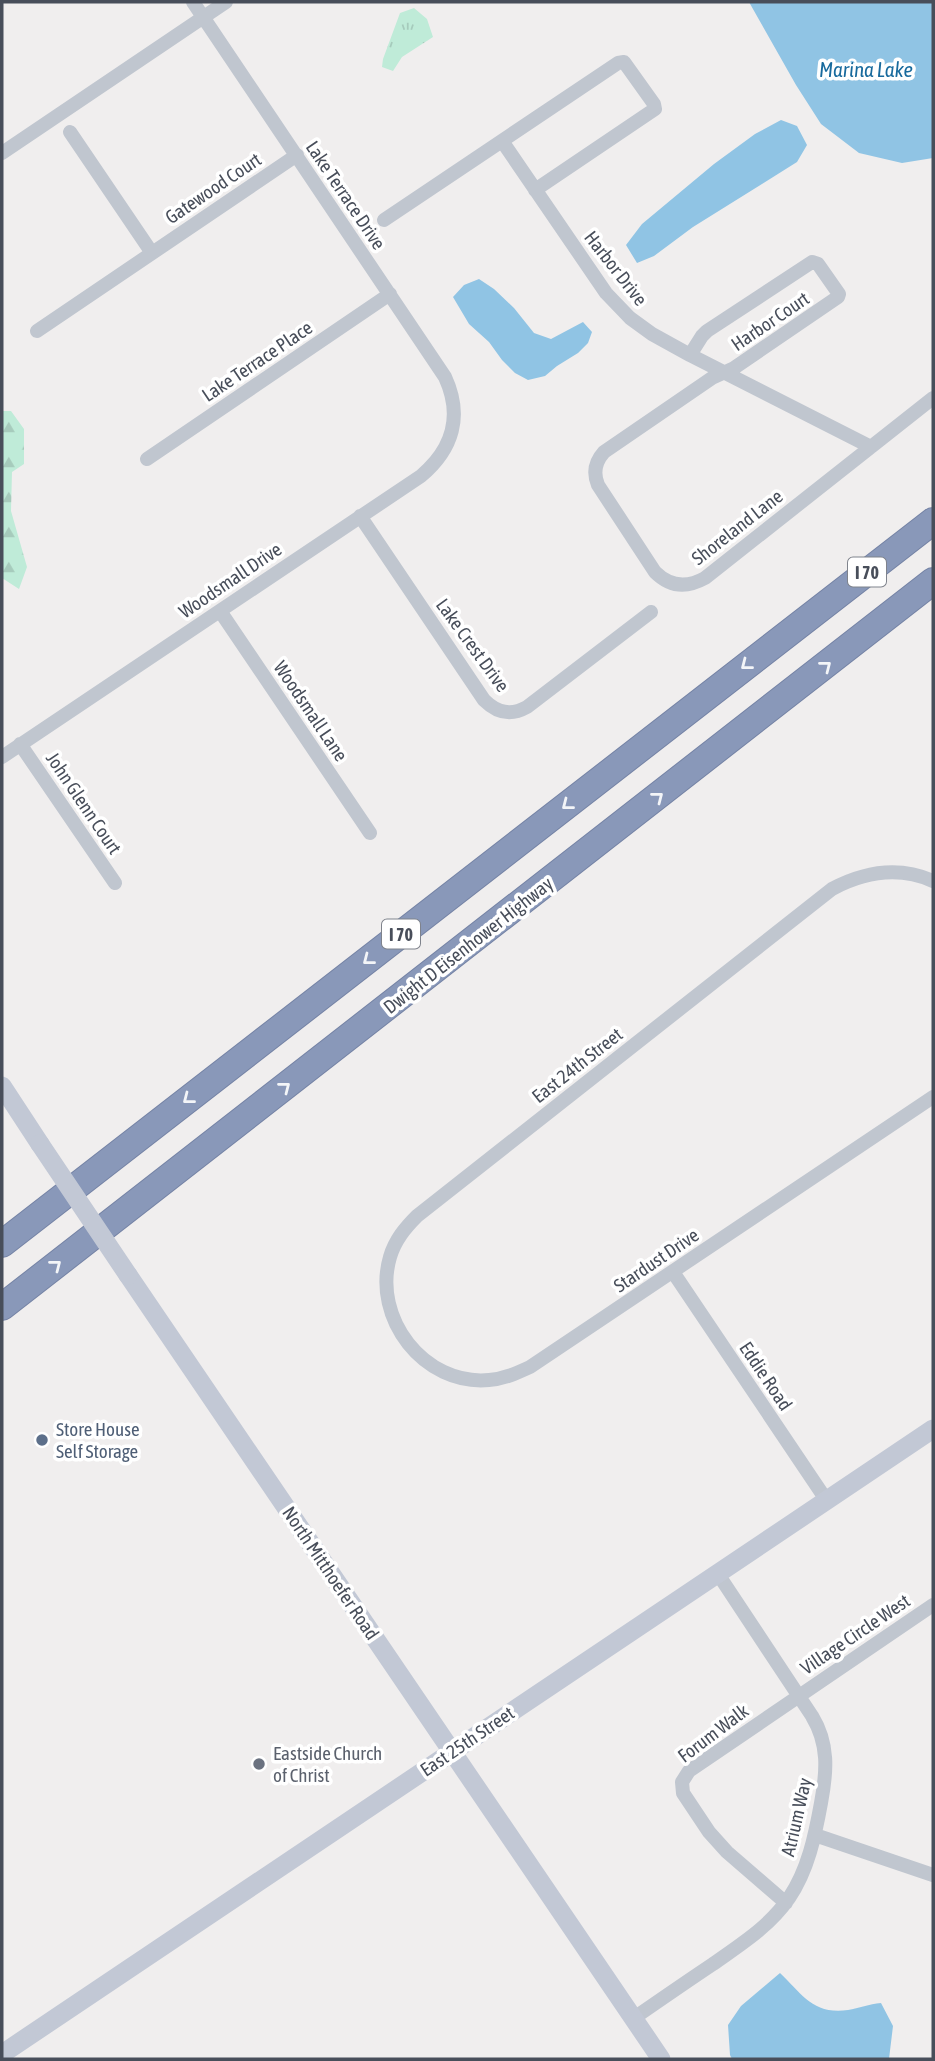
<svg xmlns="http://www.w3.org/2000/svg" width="935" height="2061" viewBox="0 0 935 2061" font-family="'Asap Condensed',sans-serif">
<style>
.forest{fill:url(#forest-firs)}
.park{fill:url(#park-tufts)}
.water{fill:#90c4e4}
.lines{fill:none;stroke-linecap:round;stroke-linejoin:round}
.highway-casing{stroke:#7583a5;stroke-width:28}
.street{stroke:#c0c6cf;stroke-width:14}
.secondary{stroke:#c2c8d5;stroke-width:19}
.highway{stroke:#8998b9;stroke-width:26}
.secondary-bridge{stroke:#c2c8d5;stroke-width:19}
.oneway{stroke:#f3f5f8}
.service-dot{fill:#5c6f8a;stroke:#fff;stroke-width:2.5}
.worship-dot{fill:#6b7280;stroke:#fff;stroke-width:2.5}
.labels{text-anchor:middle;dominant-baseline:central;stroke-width:7;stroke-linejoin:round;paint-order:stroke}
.shield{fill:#fff;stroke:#7f838c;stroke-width:2}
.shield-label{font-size:18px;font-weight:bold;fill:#484e5a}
.street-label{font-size:19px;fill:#484e5a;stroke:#fff}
.service-label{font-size:19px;fill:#4e5e75;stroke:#fff;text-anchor:start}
.worship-label{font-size:19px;fill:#5b616d;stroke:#fff;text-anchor:start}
.water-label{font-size:21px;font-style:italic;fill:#186a9d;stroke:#fff}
</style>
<defs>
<pattern id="forest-firs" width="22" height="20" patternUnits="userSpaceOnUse" patternTransform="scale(1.75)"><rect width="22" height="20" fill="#bfebd8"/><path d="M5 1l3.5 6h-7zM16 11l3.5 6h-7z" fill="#a6cbbc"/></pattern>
<pattern id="park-tufts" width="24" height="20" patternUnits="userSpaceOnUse" patternTransform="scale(1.75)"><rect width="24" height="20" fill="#bfebd8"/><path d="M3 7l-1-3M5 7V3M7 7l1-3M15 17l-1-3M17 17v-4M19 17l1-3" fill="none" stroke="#a6cbbc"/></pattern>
</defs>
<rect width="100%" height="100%" fill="#f0eeee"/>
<path class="forest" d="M 2,411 L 11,411 L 24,429 L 24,464 L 12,472 L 11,511 L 27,567 L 19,589 L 2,578 Z"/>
<path class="park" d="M 414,8 L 427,19 L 433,37 L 402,57 L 393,71 L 382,67 L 383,59 L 400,13 Z"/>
<path class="water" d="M 749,2 L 933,2 L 933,158 L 902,163 L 859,153 L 821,124 L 796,85 Z
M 781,120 L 797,126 L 807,145 L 797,162 L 693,227 L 654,256 L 637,263 L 626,245 L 642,224 L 714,164 L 755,134 Z
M 479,279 L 494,289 L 514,308 L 534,333 L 551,339 L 583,322 L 592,332 L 588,343 L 578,353 L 557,366 L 545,376 L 528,380 L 515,373 L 502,360 L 489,342 L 469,324 L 453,297 L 464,285 Z
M 780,1973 C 802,1994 813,2015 848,2010 C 859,2008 869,2004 881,2003 L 893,2026 L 889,2059 L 732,2059 L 730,2055 L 728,2025 L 741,2006 Z"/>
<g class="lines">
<g class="highway-casing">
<path id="highway" d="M 2,1244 L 933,521
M 2,1307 L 933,581"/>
</g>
<path class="street" d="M 70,132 L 152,253
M 502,141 L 606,293 L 630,318 L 652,334 L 690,355 L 871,447
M 2,153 L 226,2
M 384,220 L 618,63 L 624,62 L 654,104 L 655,109 L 535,190
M 37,331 L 297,155
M 690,355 L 702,336 L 707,331 L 812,262 L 818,264 L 839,294 L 838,297 L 734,368 L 712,378 L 604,452 C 595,462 593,473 598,485 L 655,572 C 670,587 687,588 705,578 L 933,398
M 147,459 L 390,294
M 360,516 L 484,700 C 497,713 511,716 527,707 L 651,612
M 220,611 L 370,833
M 20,744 L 115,883
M 2,757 L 421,476 C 453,449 463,416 445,377 L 193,2
M 933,881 C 899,866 864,872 832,889 L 417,1216 C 405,1228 395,1240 390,1257 C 372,1318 424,1386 489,1380 C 504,1379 517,1373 530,1367 L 933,1097
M 673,1272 L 827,1501
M 815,1835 L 933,1875
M 786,1903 L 727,1852 L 709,1832 L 683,1793 L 682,1782 L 689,1771 L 933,1605
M 634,2018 C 660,2000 686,1982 713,1964 C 741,1944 769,1927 789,1898 C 808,1870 815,1836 821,1803 C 827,1771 829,1744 812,1716 L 718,1574"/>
<path class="secondary" d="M 2,1086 L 40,1144
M 128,1275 L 661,2059
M 2,2054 C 311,1844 623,1638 933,1429"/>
<use href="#highway" class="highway"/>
<path class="secondary-bridge" d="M 40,1144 L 128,1275"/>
</g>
<defs><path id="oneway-chevron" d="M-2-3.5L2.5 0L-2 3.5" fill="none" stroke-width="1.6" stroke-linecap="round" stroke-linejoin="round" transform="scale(1.75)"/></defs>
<g class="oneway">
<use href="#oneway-chevron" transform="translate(746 665) rotate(142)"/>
<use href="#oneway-chevron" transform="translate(826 666) rotate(-38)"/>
<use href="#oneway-chevron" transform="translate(658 797) rotate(-38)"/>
<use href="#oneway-chevron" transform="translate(567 805) rotate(142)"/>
<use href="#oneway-chevron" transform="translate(368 960) rotate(142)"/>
<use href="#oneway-chevron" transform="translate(285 1087) rotate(-38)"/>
<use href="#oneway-chevron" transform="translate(188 1099) rotate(142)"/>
<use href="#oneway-chevron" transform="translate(56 1265) rotate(-38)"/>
</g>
<circle class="service-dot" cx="42" cy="1440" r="7"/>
<circle class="worship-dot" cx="259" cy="1764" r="7"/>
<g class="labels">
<g class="shield">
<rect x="848" y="557.5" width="38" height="29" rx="5"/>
<rect x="382" y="919.5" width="38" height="29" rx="5"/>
</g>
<g class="shield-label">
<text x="867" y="572">I 70</text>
<text x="401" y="934">I 70</text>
</g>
<g class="street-label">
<text transform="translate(213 188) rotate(-34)">Gatewood Court</text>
<text transform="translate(346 195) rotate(56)">Lake Terrace Drive</text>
<text transform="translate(616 268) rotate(52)">Harbor Drive</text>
<text transform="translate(770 321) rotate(-34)">Harbor Court</text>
<text transform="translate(257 361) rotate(-34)">Lake Terrace Place</text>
<text transform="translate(737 527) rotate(-38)">Shoreland Lane</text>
<text transform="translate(230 580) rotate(-34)">Woodsmall Drive</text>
<text transform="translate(473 645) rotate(54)">Lake Crest Drive</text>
<text transform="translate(311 711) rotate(56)">Woodsmall Lane</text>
<text transform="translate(84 803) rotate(56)">John Glenn Court</text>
<text transform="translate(468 945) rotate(-38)">Dwight D Eisenhower Highway</text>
<text transform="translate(577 1065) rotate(-38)">East 24th Street</text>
<text transform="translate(656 1260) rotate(-34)">Stardust Drive</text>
<text transform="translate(766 1376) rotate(56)">Eddie Road</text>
<text transform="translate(331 1573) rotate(56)">North Mitthoefer Road</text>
<text transform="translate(855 1634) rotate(-34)">Village Circle West</text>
<text transform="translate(713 1733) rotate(-37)">Forum Walk</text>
<text transform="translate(467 1741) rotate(-34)">East 25th Street</text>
<text transform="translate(796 1817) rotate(-77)">Atrium Way</text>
</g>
<g class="service-label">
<text x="56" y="1429">Store House<tspan x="56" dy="22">Self Storage</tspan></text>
</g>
<g class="worship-label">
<text x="273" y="1753">Eastside Church<tspan x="273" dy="22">of Christ</tspan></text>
</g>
<g class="water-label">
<text x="866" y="69">Marina Lake</text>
</g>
</g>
<rect width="935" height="2061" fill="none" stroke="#484e5a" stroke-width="7"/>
</svg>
